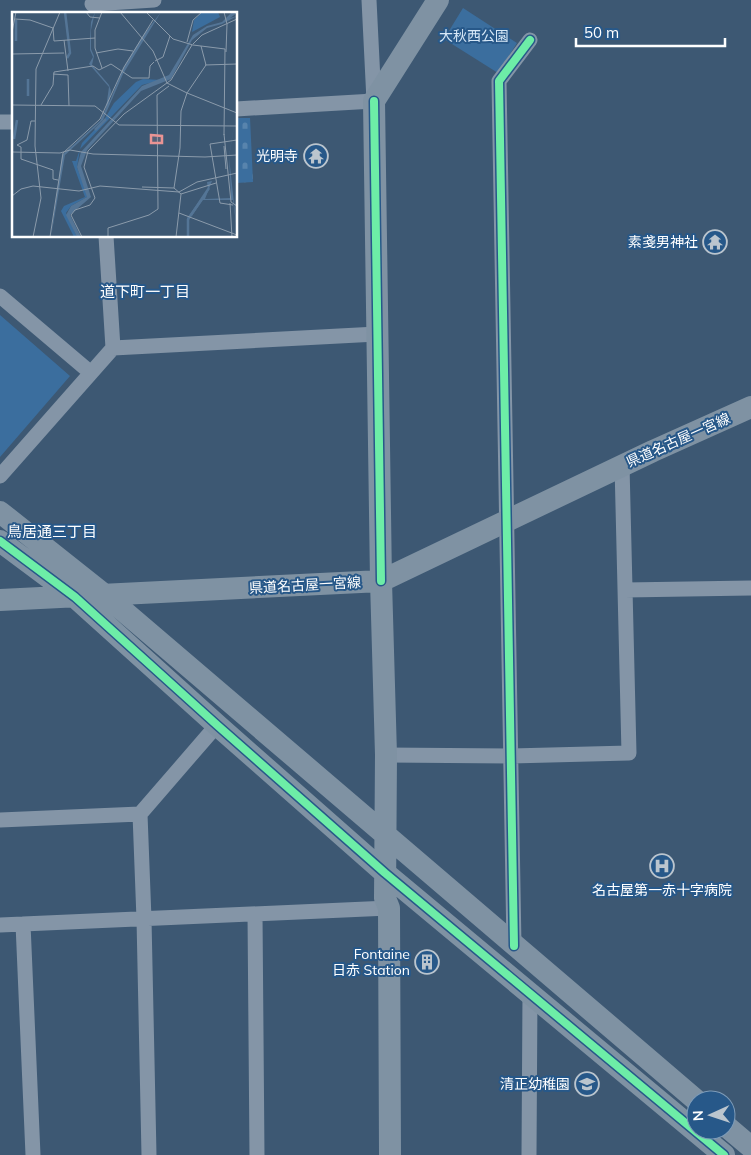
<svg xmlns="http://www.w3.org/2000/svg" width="751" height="1155" viewBox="0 0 751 1155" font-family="Mulish,'Noto Sans JP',sans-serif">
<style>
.cemetery{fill:url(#cemetery-stones)}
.park{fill:#3b6e9e}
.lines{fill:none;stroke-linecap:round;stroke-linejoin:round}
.street{stroke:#8495a7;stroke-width:15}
.secondary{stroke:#7f92a3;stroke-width:22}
.cycleway-casing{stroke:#275889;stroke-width:11}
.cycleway{stroke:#6deda7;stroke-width:8}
.labels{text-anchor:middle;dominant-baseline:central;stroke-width:4;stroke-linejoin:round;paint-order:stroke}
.park-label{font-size:14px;fill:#d7e8f7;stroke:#275889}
.poi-label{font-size:14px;fill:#fff;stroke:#275889;text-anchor:end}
.street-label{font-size:14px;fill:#fff;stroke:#275889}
.neighbourhood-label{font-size:15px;fill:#fff;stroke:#275889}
.inset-river{fill:none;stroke:#547596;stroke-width:2.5}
.inset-road{fill:none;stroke:#8b9bab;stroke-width:1}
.view{fill:#ea9494;fill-opacity:0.15;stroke:#ea9494;stroke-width:2.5}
.inset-edge{fill:none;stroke:#fff;stroke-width:2.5}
</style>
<defs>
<pattern id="cemetery-stones" width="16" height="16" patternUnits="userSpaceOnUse" patternTransform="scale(1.25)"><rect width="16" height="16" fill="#3b6e9e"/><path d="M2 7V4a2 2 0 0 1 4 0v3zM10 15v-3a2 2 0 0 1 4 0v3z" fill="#5884ad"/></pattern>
</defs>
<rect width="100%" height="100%" fill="#3d5873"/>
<path class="cemetery" d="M 236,118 L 250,118 L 253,182 L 236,183 Z"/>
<path class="park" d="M 463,8 L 517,43 L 498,73 L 444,39 Z
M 0,315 L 70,376 L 0,457 Z"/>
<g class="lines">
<path class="street" d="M 92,4 L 154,0
M 236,109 L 374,101 L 369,0
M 0,122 L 14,122
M 106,236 L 113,348
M 0,296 L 91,373
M 0,476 L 113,348 L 377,334
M 625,590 L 751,588
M 386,755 L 511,756 L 629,753 L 622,465
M 0,820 L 140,814
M 255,914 L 257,1155
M 23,924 L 33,1155
M 0,925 L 389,908
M 514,946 L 499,81 L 530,40
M 149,1155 L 144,919 L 140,814 L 217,725
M 529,1155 L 530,992"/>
<path class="secondary" d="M 0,512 L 106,596 L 696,1100
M 0,541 L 75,597 L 217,725 L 385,873 L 724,1155
M 0,600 L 381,581 L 653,451 L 751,407
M 726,1126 L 751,1147
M 390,1155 L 389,908 L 385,898 L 386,755 L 381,581 L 374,101 L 438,0"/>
<g class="cycleway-casing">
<path id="cycleway" d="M 374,101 L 381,581
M 0,541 L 75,597 L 217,725 L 385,873 L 724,1155
M 514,946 L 499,81 L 530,40"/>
</g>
<use href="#cycleway" class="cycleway"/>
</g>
<defs>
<g id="temple-ring" transform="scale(1.25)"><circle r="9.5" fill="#275889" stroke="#bbc5ce" stroke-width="1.5"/><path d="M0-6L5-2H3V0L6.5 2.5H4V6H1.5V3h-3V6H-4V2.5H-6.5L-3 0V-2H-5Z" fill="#bbc5ce"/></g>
<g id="hospital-ring" transform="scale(1.25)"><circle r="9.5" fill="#275889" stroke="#bbc5ce" stroke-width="1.5"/><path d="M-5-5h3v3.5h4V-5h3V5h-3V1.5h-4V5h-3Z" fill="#bbc5ce"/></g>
<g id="building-ring" transform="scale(1.25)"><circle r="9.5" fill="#275889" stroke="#bbc5ce" stroke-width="1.5"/><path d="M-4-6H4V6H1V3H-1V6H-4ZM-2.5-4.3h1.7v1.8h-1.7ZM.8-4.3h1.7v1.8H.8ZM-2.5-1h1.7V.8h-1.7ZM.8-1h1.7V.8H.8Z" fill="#bbc5ce"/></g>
<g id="school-ring" transform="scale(1.25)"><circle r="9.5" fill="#275889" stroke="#bbc5ce" stroke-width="1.5"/><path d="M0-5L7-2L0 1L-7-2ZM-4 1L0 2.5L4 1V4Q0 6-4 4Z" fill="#bbc5ce"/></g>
</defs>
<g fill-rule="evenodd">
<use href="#temple-ring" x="316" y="156"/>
<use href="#temple-ring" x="715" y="242"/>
<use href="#hospital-ring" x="662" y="866"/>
<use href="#building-ring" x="427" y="962"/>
<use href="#school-ring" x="587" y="1084"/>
</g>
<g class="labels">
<g class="park-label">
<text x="474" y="36">大秋西公園</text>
</g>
<g class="poi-label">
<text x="298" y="156">光明寺</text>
<text x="698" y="242">素戔男神社</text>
<text x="662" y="890" text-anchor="middle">名古屋第一赤十字病院</text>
<text x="410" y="954">Fontaine<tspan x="410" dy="16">日赤 Station</tspan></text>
<text x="570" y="1084">清正幼稚園</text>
</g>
<g class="street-label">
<text transform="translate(678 440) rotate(-24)">県道名古屋一宮線</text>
<text transform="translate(305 585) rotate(-3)">県道名古屋一宮線</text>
</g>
<g class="neighbourhood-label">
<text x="145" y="291">道下町一丁目</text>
<text x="52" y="531">鳥居通三丁目</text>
</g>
</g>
<g transform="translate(12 12)">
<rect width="225" height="225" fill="#3d5873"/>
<path d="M 131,67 L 149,68 L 130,73 L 68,137 L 65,155 L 75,182 L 75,185 L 59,194 L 54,201 L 65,225 L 62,225 L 49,199 L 52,194 L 73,185 L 60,149 L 64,149 L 70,131 L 92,108 L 102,91 L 124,70 Z" fill="#3b6e9e"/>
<path d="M 190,0 L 206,0 L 208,5 L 180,20 L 182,8 Z" fill="#3b6e9e"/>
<path d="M 83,0 L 79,18 L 79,37 L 82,44 L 80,53 L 97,73 L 99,79 L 97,91 L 111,57 L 130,25 L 149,0 L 111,62 L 91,108 L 53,143 L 39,225 L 50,143 L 88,109 L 94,96 L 97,75 L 77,52 L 81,45 L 78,38 L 78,27 L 79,10 ZM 220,0 L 225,1 L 218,6 L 225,4 L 210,12 L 195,16 L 180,28 L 159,67 L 129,79 L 75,138 L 69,154 L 79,185 L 58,203 L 69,225 L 65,225 L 54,203 L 59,194 L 75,185 L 65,155 L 69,140 L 130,74 L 157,63 L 181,23 L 195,14 L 210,10 ZM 225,96 L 217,145 L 225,219 L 221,188 L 191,188 L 177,208 L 175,225 L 175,206 L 196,177 L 195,170 L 200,169 L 193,187 L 219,186 L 217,144 Z" fill="#547596"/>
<path class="inset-river" d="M 53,0 L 58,41 L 55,46M 4,29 L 4,8M 16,84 L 16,67M 83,118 L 94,107M 2,127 L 5,108M 179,203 L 197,176M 176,225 L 176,207"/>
<path class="inset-road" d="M 74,0 L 78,5 L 88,6M 108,0 L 141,39 L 155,71 L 175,81 L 169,99 L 168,136 L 162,176M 134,0 L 161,27 L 181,33 L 213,37 L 212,123M 212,0 L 215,12 L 214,40M 3,7 L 18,8 L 41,16 L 42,29 L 83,26M 0,20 L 4,0M 52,28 L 56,59M 175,30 L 181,8 L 190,0M 181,32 L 190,23 L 225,7M 189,34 L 194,53 L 175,81 L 225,101M 84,41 L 106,37 L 121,39M 0,42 L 52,41M 143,49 L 151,45 L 158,24M 193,53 L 225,52M 90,56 L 83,36 L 83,18 L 90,0M 41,62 L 56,63 L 57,94M 0,93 L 83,94 L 107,113 L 225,114M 29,93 L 41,73 L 42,60 L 81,54 L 87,58 L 99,52 L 120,66 L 137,66 L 138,54 L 142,50M 212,122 L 219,190 L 225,194M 198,132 L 208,191 L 221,193M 198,132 L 225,128M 5,133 L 9,135 L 9,147 L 41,158 L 41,167 L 46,168M 5,133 L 15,128 L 19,109 L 23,109M 212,134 L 214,157M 0,140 L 48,141 L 58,138 L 81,142 L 193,145 L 225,143M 130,175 L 162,176 L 169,182 L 164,225M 169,182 L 204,171M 0,184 L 9,177 L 21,174 L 67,179 L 88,174 L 167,180 L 185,170 L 225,161M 218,191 L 220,225M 167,201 L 225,223M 21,225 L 29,186 L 23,134 L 24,57 L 48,0M 38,225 L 51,141 L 88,107 L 112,55 L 141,8M 70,225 L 59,203 L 63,198 L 78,193 L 83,186 L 72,155 L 76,139 L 112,102 L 159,68 L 180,33M 96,225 L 96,216 L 137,203 L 146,197 L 145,83 L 157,74"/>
<path class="view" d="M 139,123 L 150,124 L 150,131 L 139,131 Z"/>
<rect width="225" height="225" class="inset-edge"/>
</g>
<g transform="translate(711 1115) rotate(267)"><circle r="24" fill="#275889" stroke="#7d9bb8"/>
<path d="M0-4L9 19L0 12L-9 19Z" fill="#bbc5ce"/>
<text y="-8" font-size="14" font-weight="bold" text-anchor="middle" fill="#ffffff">N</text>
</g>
<path d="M576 38v8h149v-8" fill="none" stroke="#ffffff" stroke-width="2.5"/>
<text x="584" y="38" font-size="15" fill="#ffffff" stroke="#275889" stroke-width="4" paint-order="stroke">50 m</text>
</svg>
